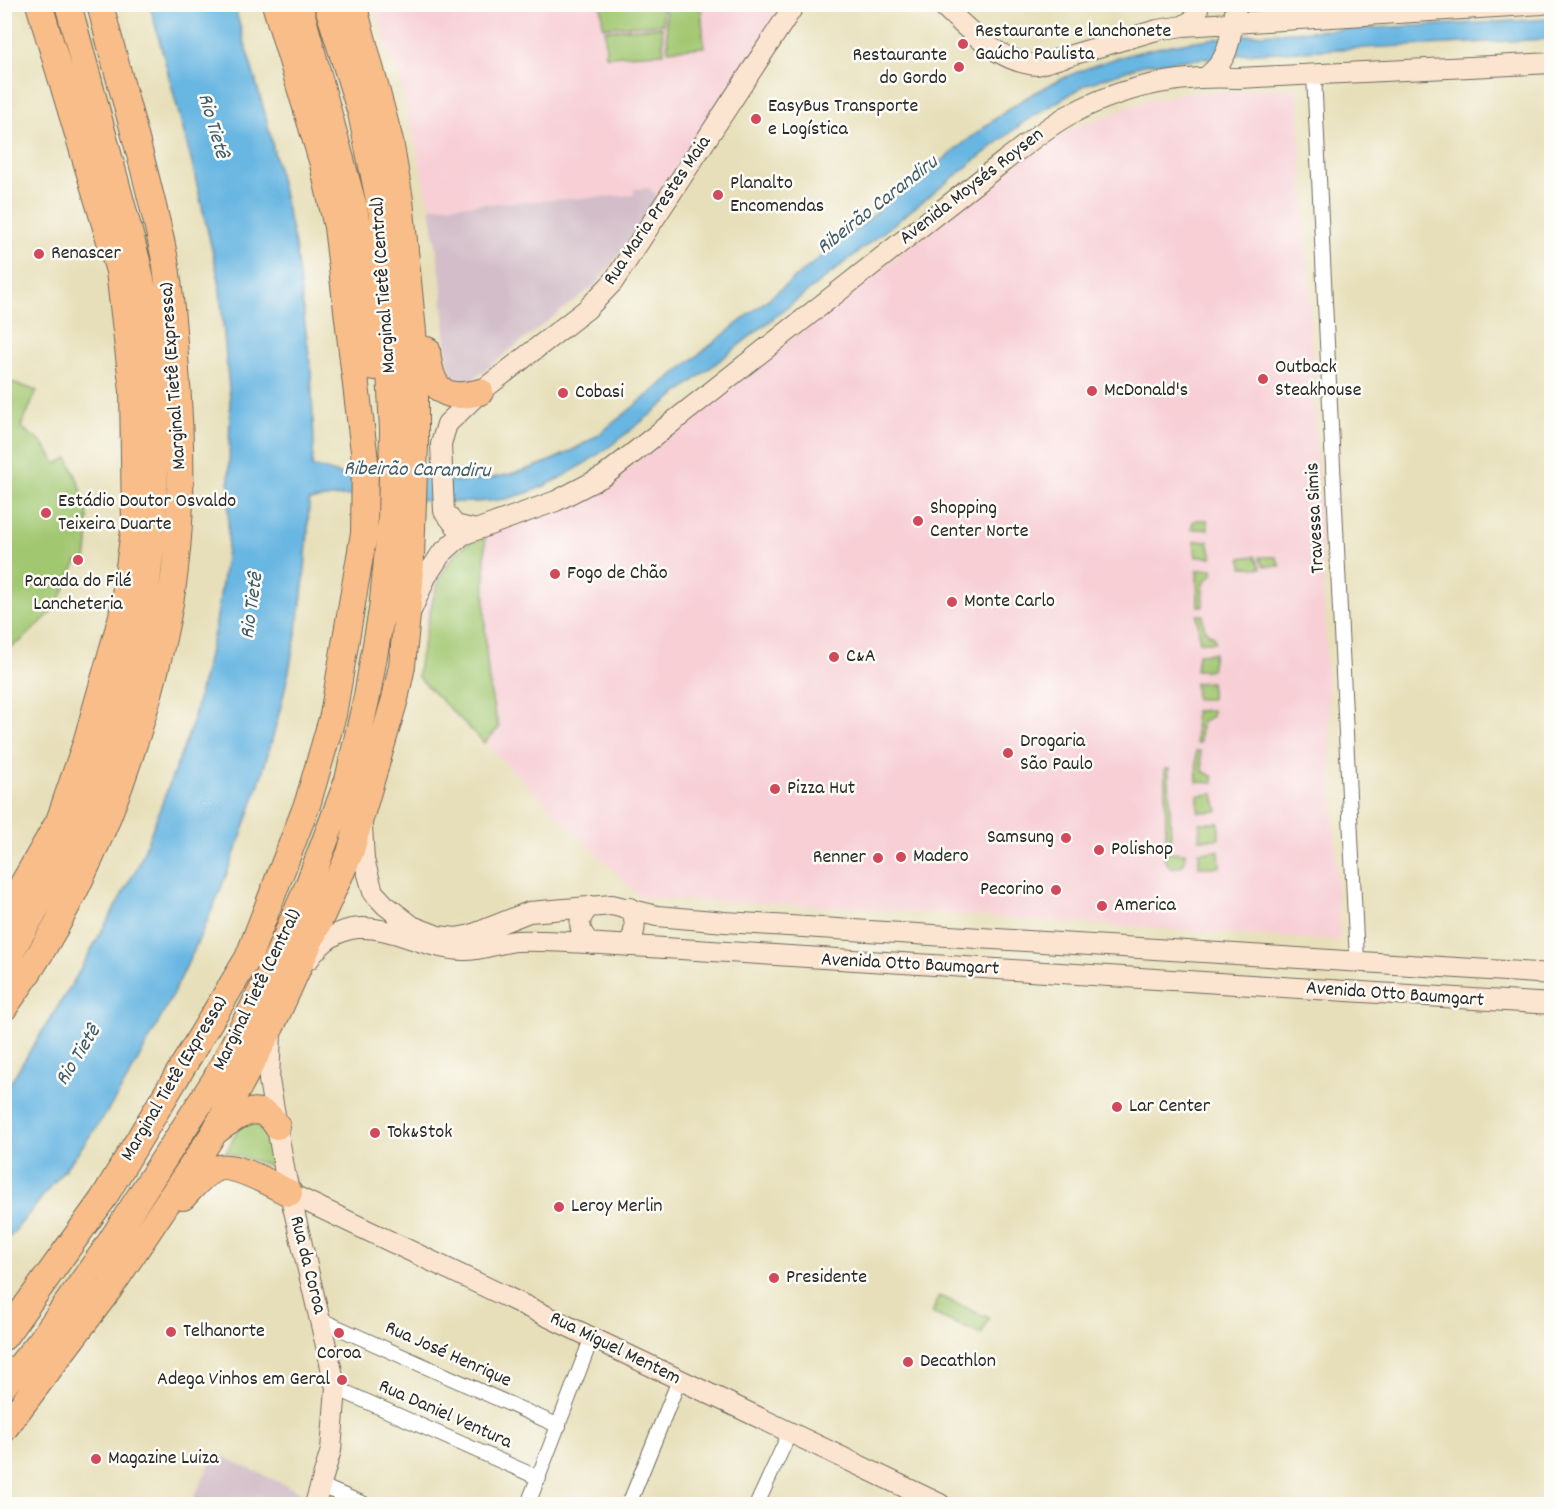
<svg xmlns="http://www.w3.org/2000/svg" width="1556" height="1509" viewBox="0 0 1556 1509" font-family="Dekko,sans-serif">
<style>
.built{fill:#f7cfd5}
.industrial{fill:#d2bdc8}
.green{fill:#a2c771;stroke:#66794e;stroke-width:1.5}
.water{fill:#68b6e2;stroke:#4a7086;stroke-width:1.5}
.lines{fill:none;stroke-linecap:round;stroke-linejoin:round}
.street-casing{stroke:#6d6a5d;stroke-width:16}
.secondary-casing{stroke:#6d6a5d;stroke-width:22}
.highway-casing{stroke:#6d6a5d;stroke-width:28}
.street{stroke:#fff;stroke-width:14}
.secondary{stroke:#fce5d0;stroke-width:20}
.highway{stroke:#f8bd89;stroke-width:26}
.poi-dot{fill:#d1495b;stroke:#fdfcf7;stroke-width:2}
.labels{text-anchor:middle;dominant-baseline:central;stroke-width:5;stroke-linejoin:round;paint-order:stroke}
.poi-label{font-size:20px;fill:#2b2b2b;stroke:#fdfcf7;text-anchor:start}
.street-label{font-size:20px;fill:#2b2b2b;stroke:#fdfcf7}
.water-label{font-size:21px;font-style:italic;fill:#405c6b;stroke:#fdfcf7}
</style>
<rect width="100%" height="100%" fill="#fdfcf7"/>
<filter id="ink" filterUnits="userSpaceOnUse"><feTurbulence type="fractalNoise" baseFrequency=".0167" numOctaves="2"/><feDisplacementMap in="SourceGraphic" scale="12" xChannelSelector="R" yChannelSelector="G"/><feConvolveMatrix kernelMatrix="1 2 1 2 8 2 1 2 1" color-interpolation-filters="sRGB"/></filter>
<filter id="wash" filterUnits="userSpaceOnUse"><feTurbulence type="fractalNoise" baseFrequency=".008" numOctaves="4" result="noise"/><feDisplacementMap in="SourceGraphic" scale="24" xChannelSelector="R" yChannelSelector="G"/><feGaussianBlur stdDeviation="1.35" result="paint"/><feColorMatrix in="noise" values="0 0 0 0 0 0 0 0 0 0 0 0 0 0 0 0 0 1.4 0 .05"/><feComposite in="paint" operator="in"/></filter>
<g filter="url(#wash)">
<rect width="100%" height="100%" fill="#e7dfb9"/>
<path class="built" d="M 773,4 L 774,20 L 658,197 L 649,188 L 635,189 L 635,195 L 430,207 L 396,63 L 391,64 L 375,5 Z
M 1292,88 L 1298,94 L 1311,330 L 1340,941 L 842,907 L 641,898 L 418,677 L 426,608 L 435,581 L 446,560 L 466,543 L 601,489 L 1008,169 L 1080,125 L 1147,101 L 1184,93 Z"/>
<path class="industrial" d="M 649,188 L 658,197 L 616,259 L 596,284 L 470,381 L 460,383 L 452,379 L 447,356 L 441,278 L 430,207 L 634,195 L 634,189 Z
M 215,1453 L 303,1493 L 297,1504 L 191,1504 Z"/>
<path class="green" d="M 601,5 L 662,5 L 663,24 L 603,27 Z
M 665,5 L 701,5 L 704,47 L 668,50 Z
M 662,27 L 664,53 L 606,56 L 605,30 Z
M 5,380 L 37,391 L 21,427 L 42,443 L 57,464 L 68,458 C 88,501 93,518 85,566 L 77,561 L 55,609 L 21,641 L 5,650 Z
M 1197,520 L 1207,520 L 1208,529 L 1191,529 L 1193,522 Z
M 485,532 C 486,597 480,666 499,728 L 484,743 L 418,677 C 418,661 423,646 426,631 C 435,585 441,556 485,532 Z
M 1194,541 L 1208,541 L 1212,557 L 1196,557 Z
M 1255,556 L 1261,568 L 1242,567 L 1241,558 Z
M 1259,557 L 1276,557 L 1280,566 L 1264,566 Z
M 1212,569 L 1213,575 C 1200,580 1203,594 1203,606 L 1198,606 L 1197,570 Z
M 1197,615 L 1203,615 C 1203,625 1204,633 1214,636 L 1215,642 L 1200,642 Z
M 1214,653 L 1211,670 L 1196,670 L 1198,654 Z
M 1211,682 L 1211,699 L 1196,699 L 1195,683 Z
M 1212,710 L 1212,716 L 1201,723 L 1200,743 L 1196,743 L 1195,711 Z
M 1196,751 L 1200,751 L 1203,771 L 1213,777 L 1213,783 L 1197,782 Z
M 1165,769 L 1169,769 L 1171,843 L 1166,843 Z
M 1214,794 L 1218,811 L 1198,812 L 1198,795 Z
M 1200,823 L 1219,823 L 1219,839 L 1199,839 Z
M 1219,851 L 1220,867 L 1199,867 L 1199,852 Z
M 1164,852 L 1185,853 L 1185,861 L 1180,867 L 1170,867 L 1165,861 Z
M 252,1117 L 267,1131 L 274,1167 L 226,1152 L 239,1128 Z
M 939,1296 L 989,1318 L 981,1335 L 932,1313 Z"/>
<path class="water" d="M 150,5 L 234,5 L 267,121 L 295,245 L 311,371 L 314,443 L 312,466 L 346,476 L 462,481 C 512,479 557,462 598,435 L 965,142 C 984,128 1003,112 1024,99 C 1123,38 1235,35 1348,29 C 1416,26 1484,23 1551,19 L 1551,39 L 1257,53 L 1146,64 L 1087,84 L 1024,122 L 609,447 C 576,470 538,495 497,500 C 434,509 372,486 309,501 C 306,699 224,910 127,1080 C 93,1138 47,1191 5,1243 L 5,1091 L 72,984 L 139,864 L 192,725 L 215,629 L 228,543 L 230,400 L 219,280 L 192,163 Z"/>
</g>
<g filter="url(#ink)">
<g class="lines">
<g class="street-casing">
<path id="street" d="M 1314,75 L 1357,960
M 321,1320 L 559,1426
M 336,1388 L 539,1478
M 321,1486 L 364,1504
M 528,1504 L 592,1337
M 629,1504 L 679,1380
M 757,1504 L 790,1432"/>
</g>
<g class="secondary-casing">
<path id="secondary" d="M 941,4 C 969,30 998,62 1037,65 L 1157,30 L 1183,26 L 1543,4
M 1183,26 L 1196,18 L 1199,4
M 1206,77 C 1234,56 1228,35 1237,4
M 472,529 L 455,525 L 444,511 L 441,444 L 447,424 L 480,392 L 587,309 L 613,282 L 795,4
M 412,609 L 426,577 L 441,554 L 462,535 L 556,501 L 604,476 L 1003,162 C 1024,146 1044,129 1067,116 C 1120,87 1179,75 1238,78 L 1552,63
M 362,826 L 364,860 L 373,892 L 385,905 L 412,926 L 438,936 L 456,938 L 471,935 L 529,912 L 612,905 L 657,916 L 725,922 L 1552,974
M 591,906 C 576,918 577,932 592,944
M 628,946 C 636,932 637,922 630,908
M 309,959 C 355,896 406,948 463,950 C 482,951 499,942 517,941 C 550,940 584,943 617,945 L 1552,1004
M 271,1033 L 269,1080 L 285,1173 L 336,1388 L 331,1450 L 315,1504
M 289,1193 L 940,1504"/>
</g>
<g class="highway-casing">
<path id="highway" d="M 299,4 L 354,208 L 363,257 L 374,367
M 427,350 C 431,388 441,402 480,392
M 4,917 L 59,821 L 86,743 L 122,616 L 135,524 L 133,391 L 119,271 L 39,4
M 4,963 L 49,886 L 88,801 L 121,706 L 143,615 L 153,531 L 156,392 L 150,324 L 137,261 L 68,4
M 4,1008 C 73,913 118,806 149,694 C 161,650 172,604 176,559 C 183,496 181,433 176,370 C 173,332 171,292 164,255 C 147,171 121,88 100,4
M 216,1131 C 236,1116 260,1098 277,1126
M 183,1197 C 192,1188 202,1174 215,1169 C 232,1161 273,1185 289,1193
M 4,1337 L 103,1199 L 248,958 L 308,802 L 333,715 L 364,533 L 365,460 L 337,227 L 323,164 L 275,4
M 4,1385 L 39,1343 L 105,1250 L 215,1080 L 266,982 L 308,886 L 348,780 L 367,696 L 382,610 L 391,519 L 393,430 L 382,214 L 361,113 L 327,4
M 4,1429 L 110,1288 L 214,1133 L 272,1025 L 350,853 L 395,699 L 402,666 L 410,584 L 415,446 L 415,352 L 400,200 L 390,141 L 353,4"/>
</g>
<use href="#street" class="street"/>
<use href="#secondary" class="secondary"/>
<use href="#highway" class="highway"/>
</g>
</g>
<g class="poi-dot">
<circle cx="963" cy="44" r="6"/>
<circle cx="959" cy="67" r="6"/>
<circle cx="756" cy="119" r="6"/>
<circle cx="718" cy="195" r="6"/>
<circle cx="39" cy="254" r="6"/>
<circle cx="1263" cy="379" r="6"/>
<circle cx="1092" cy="391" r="6"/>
<circle cx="563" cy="393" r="6"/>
<circle cx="46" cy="513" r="6"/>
<circle cx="918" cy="521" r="6"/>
<circle cx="78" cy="560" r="6"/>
<circle cx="555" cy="574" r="6"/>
<circle cx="952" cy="602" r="6"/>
<circle cx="834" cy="657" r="6"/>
<circle cx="1008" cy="753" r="6"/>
<circle cx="775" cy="789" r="6"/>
<circle cx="1066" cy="838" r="6"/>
<circle cx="1099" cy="850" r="6"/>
<circle cx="901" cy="857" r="6"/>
<circle cx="878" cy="858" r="6"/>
<circle cx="1056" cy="890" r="6"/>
<circle cx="1102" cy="906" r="6"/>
<circle cx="1117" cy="1107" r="6"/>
<circle cx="375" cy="1133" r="6"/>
<circle cx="559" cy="1207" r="6"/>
<circle cx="774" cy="1278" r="6"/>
<circle cx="171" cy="1332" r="6"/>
<circle cx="339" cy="1333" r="6"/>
<circle cx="908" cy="1362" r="6"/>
<circle cx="342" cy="1380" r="6"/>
<circle cx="96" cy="1459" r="6"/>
</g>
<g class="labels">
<g class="poi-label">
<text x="975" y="32">Restaurante e lanchonete<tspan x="975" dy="23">Gaúcho Paulista</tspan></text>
<text x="947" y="56" text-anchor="end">Restaurante<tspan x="947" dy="23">do Gordo</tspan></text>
<text x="768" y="107">EasyBus Transporte<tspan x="768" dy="23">e Logística</tspan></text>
<text x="730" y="184">Planalto<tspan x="730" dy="23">Encomendas</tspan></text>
<text x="51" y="254">Renascer</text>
<text x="1275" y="368">Outback<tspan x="1275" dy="23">Steakhouse</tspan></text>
<text x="1104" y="391">McDonald's</text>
<text x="575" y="393">Cobasi</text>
<text x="58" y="502">Estádio Doutor Osvaldo<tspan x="58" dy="23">Teixeira Duarte</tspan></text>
<text x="930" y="509">Shopping<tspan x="930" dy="23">Center Norte</tspan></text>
<text x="567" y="574">Fogo de Chão</text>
<text x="78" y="582" text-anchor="middle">Parada do Filé<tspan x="78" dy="23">Lancheteria</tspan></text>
<text x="964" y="602">Monte Carlo</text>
<text x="846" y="657">C&amp;A</text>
<text x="1020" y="742">Drogaria<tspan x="1020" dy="23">São Paulo</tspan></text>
<text x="787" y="789">Pizza Hut</text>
<text x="1054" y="838" text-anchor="end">Samsung</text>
<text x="1111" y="850">Polishop</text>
<text x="913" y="857">Madero</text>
<text x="866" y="858" text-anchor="end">Renner</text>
<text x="1044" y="890" text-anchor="end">Pecorino</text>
<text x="1114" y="906">America</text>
<text x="1129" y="1107">Lar Center</text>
<text x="387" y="1133">Tok&amp;Stok</text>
<text x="571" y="1207">Leroy Merlin</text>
<text x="786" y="1278">Presidente</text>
<text x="183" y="1332">Telhanorte</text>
<text x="339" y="1354" text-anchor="middle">Coroa</text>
<text x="920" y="1362">Decathlon</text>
<text x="330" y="1380" text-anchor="end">Adega Vinhos em Geral</text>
<text x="108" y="1459">Magazine Luiza</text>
</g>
<g class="street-label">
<text transform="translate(972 187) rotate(-38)">Avenida Moysés Roysen</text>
<text transform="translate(658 211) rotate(-56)">Rua Maria Prestes Maia</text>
<text transform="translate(384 285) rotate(-94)">Marginal Tietê (Central)</text>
<text transform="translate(174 376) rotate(-94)">Marginal Tietê (Expressa)</text>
<text transform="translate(1316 518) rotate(-93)">Travessa Simis</text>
<text transform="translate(910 965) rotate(3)">Avenida Otto Baumgart</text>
<text transform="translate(258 990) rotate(-64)">Marginal Tietê (Central)</text>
<text transform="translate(1395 995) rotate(4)">Avenida Otto Baumgart</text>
<text transform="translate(175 1079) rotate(-59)">Marginal Tietê (Expressa)</text>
<text transform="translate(307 1265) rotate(76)">Rua da Coroa</text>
<text transform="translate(615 1349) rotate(26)">Rua Miguel Mentem</text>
<text transform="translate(448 1355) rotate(24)">Rua José Henrique</text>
<text transform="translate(445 1415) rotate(24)">Rua Daniel Ventura</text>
</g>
<g class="water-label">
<text transform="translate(212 126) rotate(74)">Rio Tietê</text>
<text transform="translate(878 206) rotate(-38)">Ribeirão Carandiru</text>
<text transform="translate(417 471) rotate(1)">Ribeirão Carandiru</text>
<text transform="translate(253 606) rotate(-82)">Rio Tietê</text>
<text transform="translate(79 1056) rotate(-58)">Rio Tietê</text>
</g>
</g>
<rect width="1556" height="1509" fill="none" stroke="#fdfcf7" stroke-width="24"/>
</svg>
